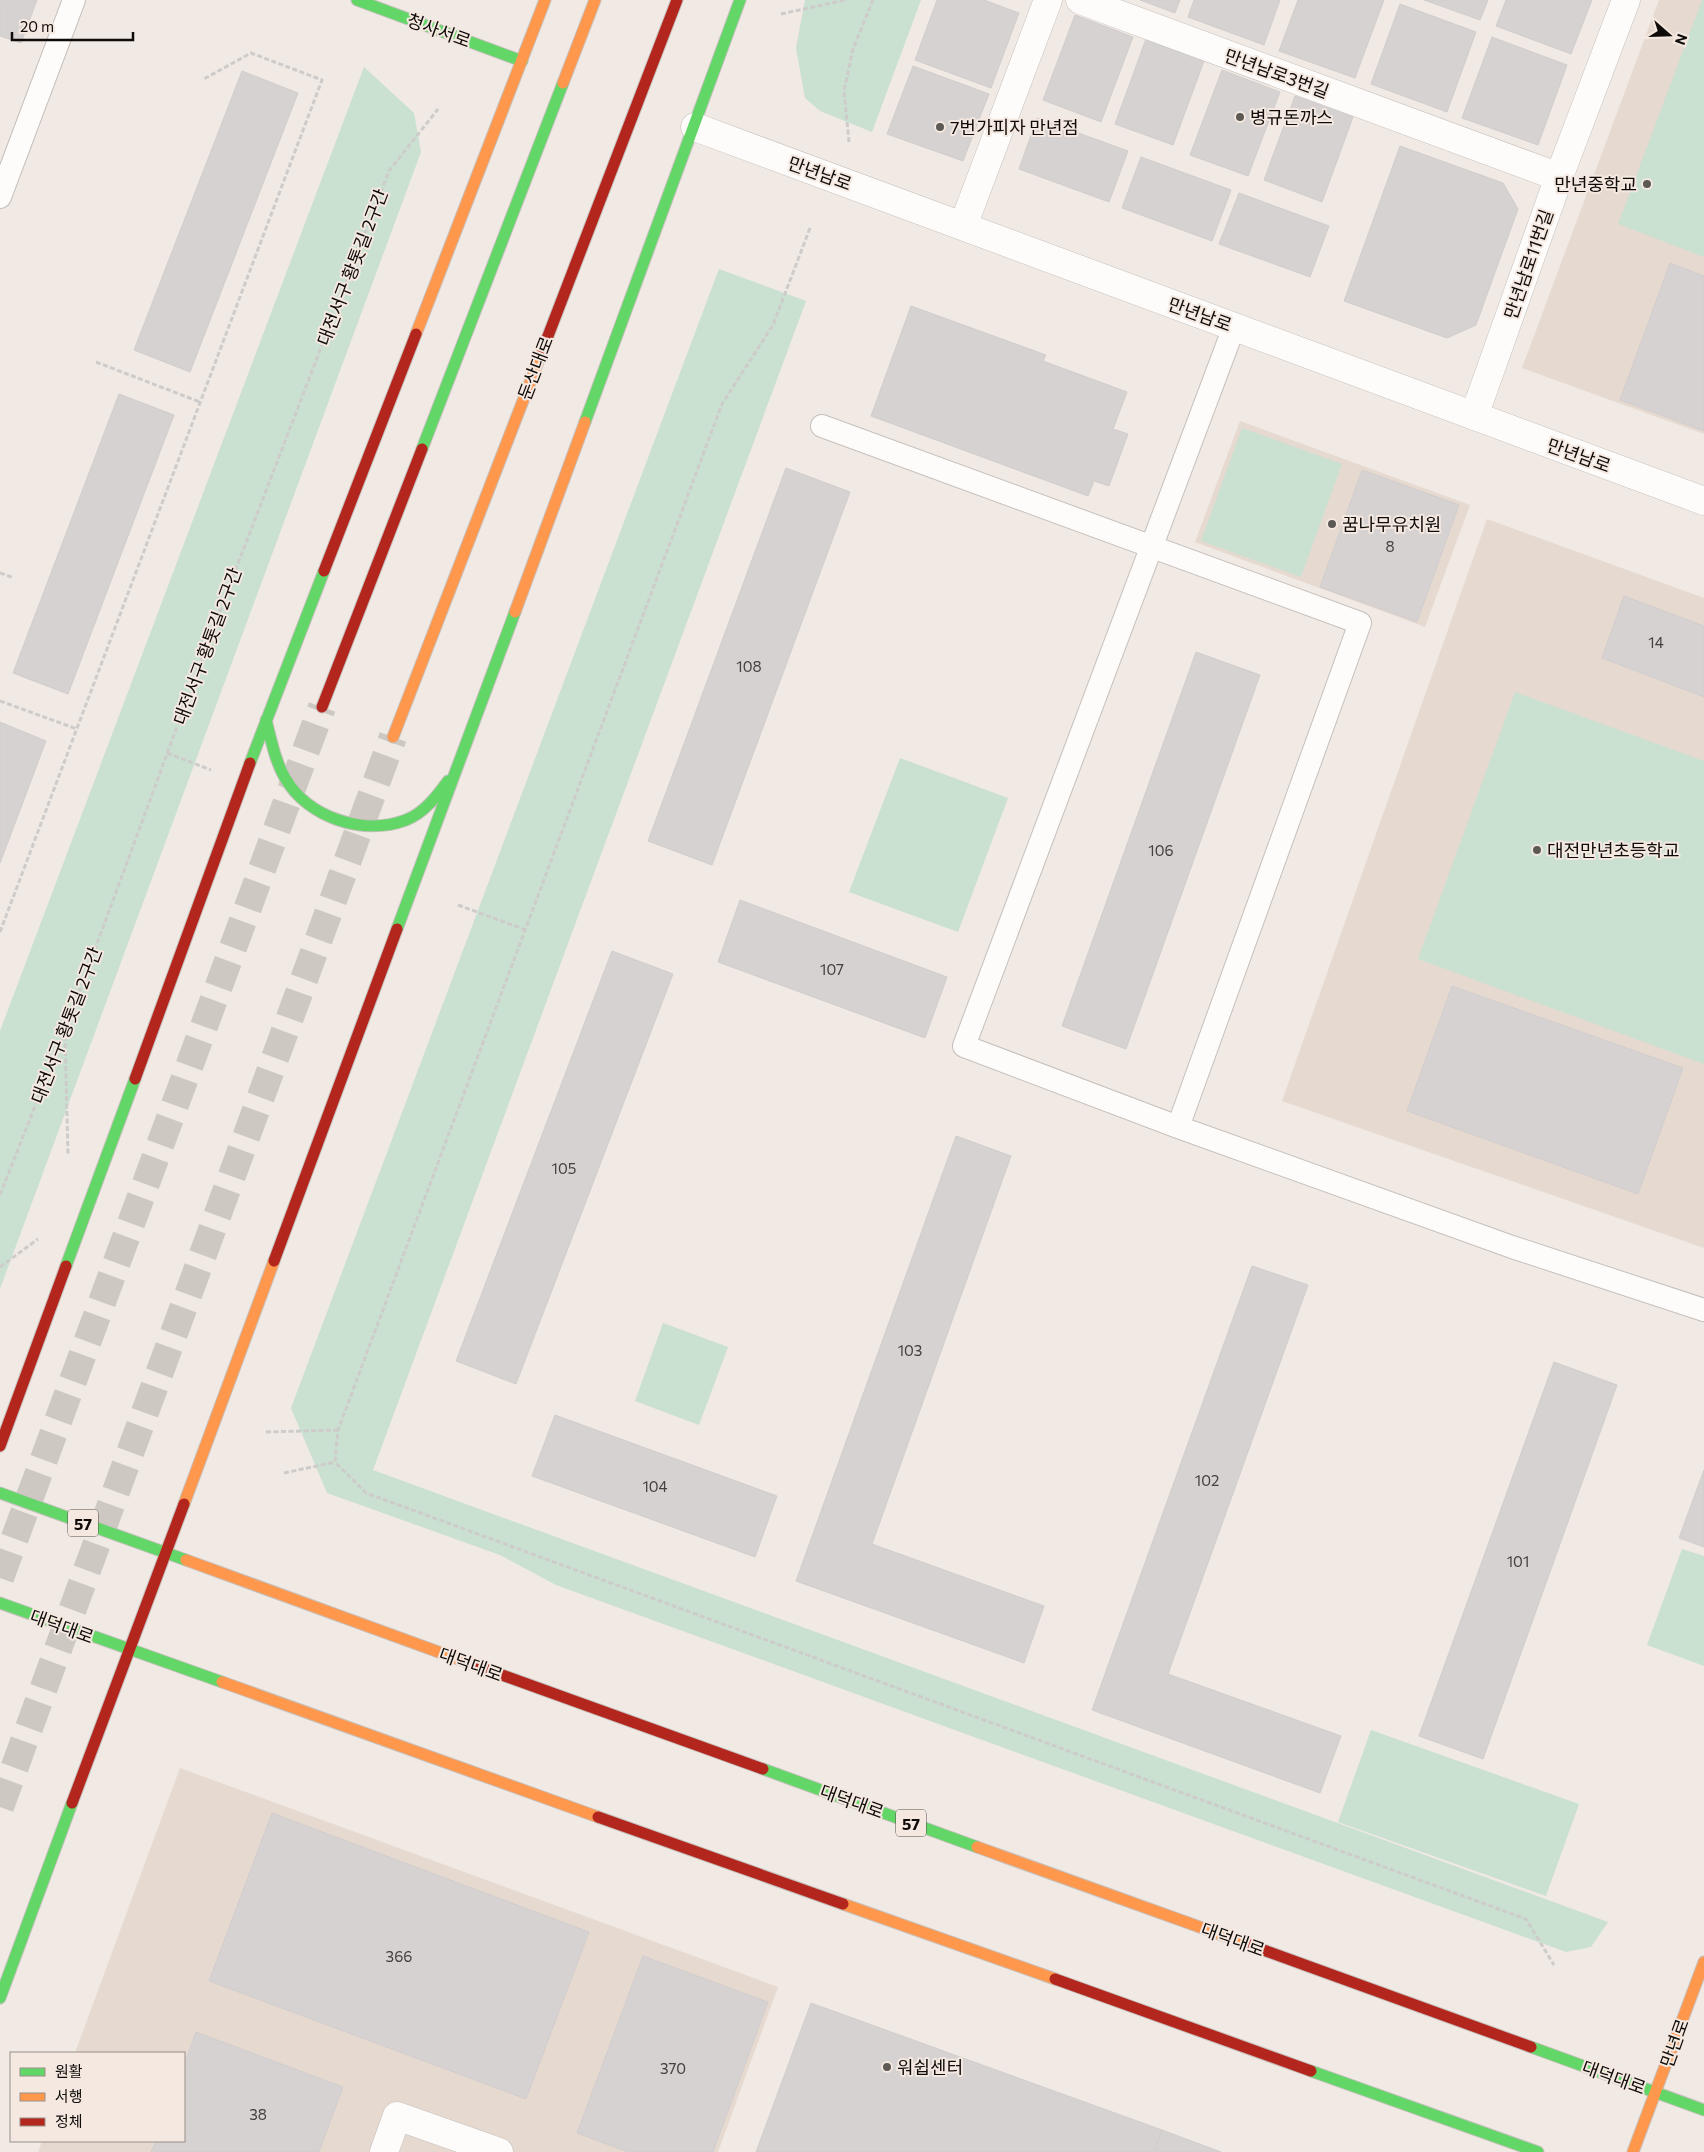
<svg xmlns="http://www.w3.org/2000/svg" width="1704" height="2152" viewBox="0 0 1704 2152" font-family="Commissioner,'Noto Sans KR',sans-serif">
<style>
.built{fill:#e6d9d0}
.green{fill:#cae0d1}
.building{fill:#d5d2d1;stroke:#d1cdcd}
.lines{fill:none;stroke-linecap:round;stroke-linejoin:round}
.primary-tunnel{stroke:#cec8c3;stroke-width:28;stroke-dasharray:28 14;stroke-linecap:butt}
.lane-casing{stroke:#c6c0bc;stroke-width:24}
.street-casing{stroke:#c6c0bc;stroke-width:29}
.fast-casing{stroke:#c6c0bc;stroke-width:13}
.slow-casing{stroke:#c6c0bc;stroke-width:13}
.jam-casing{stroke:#c6c0bc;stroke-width:13}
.path{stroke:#cdccca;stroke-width:3;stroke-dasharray:5 2.5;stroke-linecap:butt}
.lane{stroke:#fdfcfb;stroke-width:22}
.street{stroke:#fdfcfb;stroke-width:28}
.fast{stroke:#63d668;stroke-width:11}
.slow{stroke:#ff974d;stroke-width:11}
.jam{stroke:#b3261e;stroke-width:11}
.poi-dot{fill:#5d5955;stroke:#f4e8e0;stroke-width:2}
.labels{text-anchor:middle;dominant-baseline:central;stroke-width:4;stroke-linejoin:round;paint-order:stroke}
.number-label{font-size:15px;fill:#43403e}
.shield{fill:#f4e8e0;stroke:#534d49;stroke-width:1}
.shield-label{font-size:16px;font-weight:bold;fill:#0e0b08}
.street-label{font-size:18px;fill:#0e0b08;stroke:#f4e8e0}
.poi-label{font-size:18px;fill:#0e0b08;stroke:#f4e8e0;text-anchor:start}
</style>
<rect width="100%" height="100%" fill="#f0e9e4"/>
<path class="built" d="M 1659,0 L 1704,0 L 1704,434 L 1522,368 Z
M 1240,421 L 1470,505 L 1425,627 L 1195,542 Z
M 1487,519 L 1704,598 L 1704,1248 L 1282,1101 Z
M 180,1768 L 778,1987 L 718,2152 L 38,2152 L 42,2141 L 184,2141 L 184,2053 L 75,2053 Z"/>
<path class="green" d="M 805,0 L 921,0 L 872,132 L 820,111 L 805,98 L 796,48 Z
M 1702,0 L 1704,0 L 1704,257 L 1618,224 Z
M 364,67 L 414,113 L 421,152 L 0,1289 L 0,1031 Z
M 719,269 L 806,301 L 373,1470 L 1608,1922 L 1591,1947 L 1566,1952 L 556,1585 L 500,1555 L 327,1493 L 291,1408 Z
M 1242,428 L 1342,464 L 1301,577 L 1201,541 Z
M 1515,692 L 1704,761 L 1704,1064 L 1418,959 Z
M 900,758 L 1008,798 L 958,932 L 849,892 Z
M 663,1323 L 728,1347 L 699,1425 L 635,1401 Z
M 1682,1549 L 1704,1556 L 1704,1666 L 1647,1645 Z
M 1371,1730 L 1579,1804 L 1546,1896 L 1338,1822 Z"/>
<path class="building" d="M 0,0 L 37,0 L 21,43 L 0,36 Z
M 937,0 L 984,0 L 1019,13 L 991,88 L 915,60 Z
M 1140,0 L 1180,0 L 1175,13 Z
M 1194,0 L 1280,0 L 1264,45 L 1188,17 Z
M 1298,0 L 1384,0 L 1355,78 L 1279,51 Z
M 1424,0 L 1488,0 L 1480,20 Z
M 1506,0 L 1592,0 L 1571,54 L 1496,26 Z
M 1400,4 L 1476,32 L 1447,112 L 1371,84 Z
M 1075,15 L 1133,37 L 1101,122 L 1043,100 Z
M 1492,37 L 1567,65 L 1538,145 L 1462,118 Z
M 1146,39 L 1204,61 L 1173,145 L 1115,124 Z
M 913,66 L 989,94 L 963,161 L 887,134 Z
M 1222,70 L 1280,92 L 1248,176 L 1190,155 Z
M 242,71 L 298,93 L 190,372 L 134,350 Z
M 1295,96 L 1353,117 L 1322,202 L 1264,180 Z
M 1037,118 L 1128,151 L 1109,202 L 1019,169 Z
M 1400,146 L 1503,183 L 1518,209 L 1476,325 L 1447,338 L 1344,301 Z
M 1141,157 L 1231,190 L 1212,241 L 1122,208 Z
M 1239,193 L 1329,226 L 1310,277 L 1219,244 Z
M 1670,263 L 1704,276 L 1704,431 L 1620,400 Z
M 911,306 L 1046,355 L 1043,361 L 1127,392 L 1113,429 L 1128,434 L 1109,486 L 1094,481 L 1088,496 L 871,416 Z
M 119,394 L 174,415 L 68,694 L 13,673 Z
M 786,468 L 850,492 L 712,865 L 648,841 Z
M 1362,470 L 1459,505 L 1417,622 L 1320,587 Z
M 1624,596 L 1704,626 L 1704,697 L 1602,658 Z
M 1196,652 L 1260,675 L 1126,1049 L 1062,1026 Z
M 0,722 L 46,741 L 0,863 Z
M 740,900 L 947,977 L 925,1038 L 718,962 Z
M 612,951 L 673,974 L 516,1384 L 456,1361 Z
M 1452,986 L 1683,1068 L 1638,1194 L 1407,1111 Z
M 956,1136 L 1011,1156 L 872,1544 L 1044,1606 L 1024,1663 L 796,1581 Z
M 1252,1266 L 1308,1285 L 1168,1674 L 1341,1736 L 1320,1793 L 1092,1710 Z
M 1554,1362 L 1617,1385 L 1483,1759 L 1419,1736 Z
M 555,1415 L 777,1496 L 755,1557 L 532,1476 Z
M 1704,1470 L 1704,1547 L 1679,1538 Z
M 272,1813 L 589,1932 L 526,2099 L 209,1981 Z
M 643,1956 L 768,2002 L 713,2152 L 628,2152 L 577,2133 Z
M 811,2003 L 1162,2130 L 1154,2152 L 756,2152 Z
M 196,2032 L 343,2087 L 319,2152 L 151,2152 L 156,2141 L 184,2141 L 184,2065 Z
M 1162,2130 L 1221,2152 L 1154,2152 Z"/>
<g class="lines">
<path class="primary-tunnel" d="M 0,1578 L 322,707
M 0,1807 L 393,737"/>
<g class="lane-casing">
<path id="lane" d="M 0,197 L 74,0
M 1234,327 L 964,1046 L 1178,1127 L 1512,1247 L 1704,1310
M 822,426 L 1360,623 L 1178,1127"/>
</g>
<g class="street-casing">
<path id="street" d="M 1080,0 L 1559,177
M 695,127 L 1704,501
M 963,226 L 1048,0
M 1474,416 L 1559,177 L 1626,0
M 384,2152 L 397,2116 L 499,2152"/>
</g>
<g class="fast-casing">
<path id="fast" d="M 357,0 L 522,61
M 585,422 L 740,0
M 422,449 L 563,83
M 266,720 C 271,739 275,761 285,778 C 308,818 364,836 406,820 C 424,813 437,796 448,781
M 250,763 L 324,571
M 397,929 L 515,612
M 66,1266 L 135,1079
M 0,1493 L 186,1560
M 0,1603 L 222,1682
M 763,1769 L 977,1847
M 0,1998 L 72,1803
M 1531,2047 L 1704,2110
M 1311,2071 L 1538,2152"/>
</g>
<g class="slow-casing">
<path id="slow" d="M 563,83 L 595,0
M 416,334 L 545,0
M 515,612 L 585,422
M 393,737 L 543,349
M 184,1504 L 274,1261
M 186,1560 L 466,1662
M 222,1682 L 598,1817
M 977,1847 L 1247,1944
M 843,1904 L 1055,1979
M 1633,2152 L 1704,1962"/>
</g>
<g class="jam-casing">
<path id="jam" d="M 543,349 L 677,0
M 324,571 L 416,334
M 322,707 L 422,449
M 135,1079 L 250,763
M 274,1261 L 397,929
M 0,1446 L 66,1266
M 466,1662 L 763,1769
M 72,1803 L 184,1504
M 598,1817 L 843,1904
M 1247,1944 L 1531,2047
M 1055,1979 L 1311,2071"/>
</g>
<path class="path" d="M 781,14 L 845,0
M 849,142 L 844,91 L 853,49 L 873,0
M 810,228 L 773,325 L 722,404 L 338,1430 L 335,1462 L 366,1493 L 1526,1919 L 1554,1965
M 96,362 L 200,402
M 0,573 L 14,578
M 0,701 L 77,729
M 167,753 L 211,770
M 458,905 L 526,930
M 0,932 L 322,80 L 251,53 L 202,80
M 65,1036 L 68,1155
M 0,1195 L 64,1033 L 222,605 L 389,171 L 438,109
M 0,1267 L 38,1239
M 266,1432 L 338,1430
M 284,1473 L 335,1462"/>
<use href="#lane" class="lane"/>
<use href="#street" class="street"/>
<use href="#fast" class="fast"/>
<use href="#slow" class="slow"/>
<use href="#jam" class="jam"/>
</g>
<g class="poi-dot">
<circle cx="1240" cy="117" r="5"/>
<circle cx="940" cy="127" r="5"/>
<circle cx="1647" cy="184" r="5"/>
<circle cx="1332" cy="524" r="5"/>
<circle cx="1537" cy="850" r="5"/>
<circle cx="887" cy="2067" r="5"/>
</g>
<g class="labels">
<g class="number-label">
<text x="1390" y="546">8</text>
<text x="1656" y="642">14</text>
<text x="749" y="666">108</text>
<text x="1161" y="850">106</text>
<text x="832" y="969">107</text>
<text x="564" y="1168">105</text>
<text x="910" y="1350">103</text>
<text x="1207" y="1480">102</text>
<text x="655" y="1486">104</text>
<text x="1518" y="1561">101</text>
<text x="399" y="1956">366</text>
<text x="673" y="2068">370</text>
<text x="258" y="2114">38</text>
</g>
<g class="shield">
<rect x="68" y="1509.5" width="30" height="27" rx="4"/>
<rect x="896" y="1809.5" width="30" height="27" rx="4"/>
</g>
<g class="shield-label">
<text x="83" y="1523">57</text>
<text x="911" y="1823">57</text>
</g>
<g class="street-label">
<text transform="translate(439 30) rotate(20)">청사서로</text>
<text transform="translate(1277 73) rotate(20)">만년남로3번길</text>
<text transform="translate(820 173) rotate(20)">만년남로</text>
<text transform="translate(1528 264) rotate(-71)">만년남로11번길</text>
<text transform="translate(352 267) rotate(-69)">대전서구 황톳길 2구간</text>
<text transform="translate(1200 314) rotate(20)">만년남로</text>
<text transform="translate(535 368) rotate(-69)">둔산대로</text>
<text transform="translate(1579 455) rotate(20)">만년남로</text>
<text transform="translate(207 646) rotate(-70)">대전서구 황톳길 2구간</text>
<text transform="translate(66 1025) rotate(-69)">대전서구 황톳길 2구간</text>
<text transform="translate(62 1626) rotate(20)">대덕대로</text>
<text transform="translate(471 1664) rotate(20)">대덕대로</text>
<text transform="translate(852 1801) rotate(20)">대덕대로</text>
<text transform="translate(1233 1939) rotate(20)">대덕대로</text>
<text transform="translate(1674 2043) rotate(-70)">만년로</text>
<text transform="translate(1614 2077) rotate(20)">대덕대로</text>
</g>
<g class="poi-label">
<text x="1250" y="117">병규돈까스</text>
<text x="950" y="127">7번가피자 만년점</text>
<text x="1637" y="184" text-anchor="end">만년중학교</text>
<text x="1342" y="524">꿈나무유치원</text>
<text x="1547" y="850">대전만년초등학교</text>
<text x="897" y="2067">워쉽센터</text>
</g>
</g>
<rect x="10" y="2052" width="175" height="90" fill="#f4e8e0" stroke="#98908a"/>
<rect x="20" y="2068" width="25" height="8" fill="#63d668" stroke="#98908a"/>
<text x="55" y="2077" font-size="15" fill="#0e0b08">원활</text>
<rect x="20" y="2093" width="25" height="8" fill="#ff974d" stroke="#98908a"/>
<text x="55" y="2102" font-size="15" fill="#0e0b08">서행</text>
<rect x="20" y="2118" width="25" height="8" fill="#b3261e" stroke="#98908a"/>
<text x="55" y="2127" font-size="15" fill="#0e0b08">정체</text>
<g transform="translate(1669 35) rotate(110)" stroke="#f4e8e0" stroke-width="4" paint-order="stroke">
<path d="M0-4L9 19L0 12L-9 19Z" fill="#0e0b08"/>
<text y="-8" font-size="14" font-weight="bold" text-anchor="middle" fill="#0e0b08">N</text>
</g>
<path d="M12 32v8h121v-8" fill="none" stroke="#0e0b08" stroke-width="2.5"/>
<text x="20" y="32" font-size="15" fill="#0e0b08" stroke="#f4e8e0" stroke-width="4" paint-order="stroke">20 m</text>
</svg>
